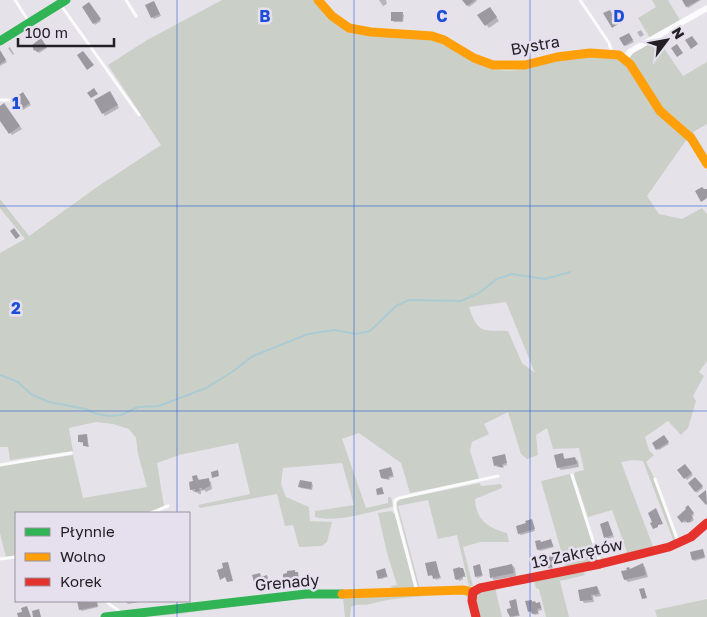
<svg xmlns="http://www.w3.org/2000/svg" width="707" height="617" viewBox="0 0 707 617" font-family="'Golos Text',sans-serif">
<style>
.green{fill:#cad0c7;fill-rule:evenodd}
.shadow{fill:#0003}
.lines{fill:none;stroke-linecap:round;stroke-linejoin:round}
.stream{stroke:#abcad2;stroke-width:2}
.building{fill:#9c9aa0}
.path{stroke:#d1cfd2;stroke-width:1;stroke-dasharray:2.5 4;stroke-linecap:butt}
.lane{stroke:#fbfbfc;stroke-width:3}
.street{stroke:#fbfbfc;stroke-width:6}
.fast{stroke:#30b455;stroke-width:9}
.slow{stroke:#ff9f0a;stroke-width:9}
.jam{stroke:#e5322d;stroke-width:9}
.grid{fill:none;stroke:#1d4ed8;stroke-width:1;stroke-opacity:0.55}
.labels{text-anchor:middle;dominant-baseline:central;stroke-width:5;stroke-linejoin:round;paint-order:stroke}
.street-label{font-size:16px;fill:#222025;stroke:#e6dfee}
.grid-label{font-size:16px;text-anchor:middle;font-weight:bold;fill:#1d4ed8;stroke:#e6dfee;stroke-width:5;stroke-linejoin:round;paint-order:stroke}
</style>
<rect width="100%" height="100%" fill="#e6e2ea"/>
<path class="green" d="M 222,0 L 314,0 C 346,38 356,35 404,38 C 413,39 425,38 434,41 C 458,49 474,67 500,70 C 522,73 538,64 559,59 C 580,54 602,57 624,60 L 687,139 L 647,196 L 659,214 L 682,219 L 702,208 L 707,214 L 707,361 L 699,372 L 704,376 L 693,396 L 696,401 L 688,428 L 681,435 L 668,421 L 645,437 L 649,450 L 654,455 L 646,462 L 653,475 L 675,539 L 674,542 L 643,461 L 634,460 L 621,462 L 654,549 L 602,560 L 601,556 L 606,559 L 627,552 L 612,510 L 588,517 L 574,475 L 575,472 L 584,470 L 579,448 L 553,449 L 547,428 L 536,435 L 538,455 L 527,459 L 521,454 L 508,412 L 484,424 L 489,434 L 472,442 L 470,451 L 479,479 L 410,493 L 401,463 L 359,433 L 342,439 L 366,508 L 388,503 L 388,497 L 391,497 L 393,506 L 391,507 C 370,512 336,523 315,517 L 315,511 L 354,505 L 342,463 L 283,468 L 281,484 L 286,497 L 309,507 L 310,521 L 332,522 L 327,542 L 322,546 L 299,547 L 293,525 L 285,526 L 277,494 L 200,508 L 198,505 L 250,494 L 238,443 L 179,455 L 157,463 L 164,506 L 150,512 L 16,513 L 16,555 L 6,557 L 0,533 L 0,466 L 73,455 L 83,498 L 147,487 L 138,454 L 136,438 L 129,429 L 113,424 L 96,422 L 69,428 L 73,451 L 10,460 L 8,447 L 0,447 L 0,253 L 25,239 L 0,208 L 0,199 L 29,236 L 97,187 L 161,145 L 108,65 L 147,40 ZM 506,302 L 535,373 L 522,363 L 508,331 C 482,330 478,334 469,307 Z
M 652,0 L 668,0 L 680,20 L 650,38 L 638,18 L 656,7 Z
M 657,38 L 683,76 L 707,62 L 707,124 L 693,132 L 707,155 L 707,160 L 667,116 L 629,59 L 632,54 Z
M 570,474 L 598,560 L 566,568 L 541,481 Z
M 480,483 L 481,486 L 501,484 L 502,488 L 475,499 C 476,520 488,528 507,533 L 509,542 L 480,542 L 463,547 L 473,586 L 469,586 L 457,535 L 438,539 L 428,500 L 398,506 L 420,589 L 418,587 L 396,503 L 401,499 Z
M 391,511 L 395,514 L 414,586 L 413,588 L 393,591 L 391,586 L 397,585 L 387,553 L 378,513 Z
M 583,570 L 585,575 L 560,581 L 569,617 L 546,617 L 539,589 L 536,588 L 534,581 Z
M 495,587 L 502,617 L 478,617 L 475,606 L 476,593 Z
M 462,592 L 468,595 L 468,600 L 466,595 L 462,593 C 431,596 400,596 370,604 C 363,606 357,603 351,607 L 350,617 L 345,617 L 343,598 L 300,598 L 179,614 L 145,617 L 122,617 L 288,598 Z
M 707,599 L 707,617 L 657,617 L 655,610 Z"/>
<path class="shadow" d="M 379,0 L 386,0 L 387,4 L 383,6 Z
M 464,0 L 476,0 L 477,1 L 469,7 Z
M 683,0 L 701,0 L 688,8 Z
M 154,2 L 161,16 L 154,19 L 152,17 Z
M 91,5 L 101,21 L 95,25 L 94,23 Z
M 492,11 L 499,21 L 489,28 L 479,16 Z
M 402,14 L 404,15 L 403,22 L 394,22 L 392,20 Z
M 641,30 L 644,35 L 640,37 L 637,32 Z
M 630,36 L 634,42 L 626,46 L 625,45 Z
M 42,41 L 47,48 L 39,53 L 35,50 L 33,45 Z
M 10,47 L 14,54 L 13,55 L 8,48 Z
M 0,52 L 7,62 L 0,66 Z
M 24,95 L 31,105 L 23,110 L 22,108 Z
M 112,95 L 119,108 L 105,116 L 103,113 Z
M 0,108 L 10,113 L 22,129 L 12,135 L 0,119 Z
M 87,436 L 89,447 L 86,447 L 84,443 L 79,442 Z
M 665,438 L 669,444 L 659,450 L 657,449 Z
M 562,455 L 566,460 L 575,458 L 578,461 L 579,467 L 561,470 L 559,468 L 556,456 Z
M 504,456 L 507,465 L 503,466 L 504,468 L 497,467 L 495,465 Z
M 685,466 L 693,475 L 687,480 L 679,470 Z
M 391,468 L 394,477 L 389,478 L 390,480 L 384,479 L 382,478 Z
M 197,477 L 200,481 L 208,480 L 211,482 L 212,489 L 206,492 L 204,490 L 201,491 L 201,494 L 199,494 L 196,492 L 194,492 L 191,489 Z
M 695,479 L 703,488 L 697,493 L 689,484 Z
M 301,481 L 312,484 L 313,485 L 312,490 L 301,488 L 300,486 Z
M 688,507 L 694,515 L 692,517 L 694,520 L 690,523 L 688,521 L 685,523 L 679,517 L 688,510 Z
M 531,521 L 535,531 L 521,535 L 519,534 Z
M 608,523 L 614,537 L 607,539 L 601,525 Z
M 551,541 L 554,547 L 540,551 L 538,549 L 542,543 Z
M 702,550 L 705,558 L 694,561 L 693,559 Z
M 555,557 L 558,565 L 552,566 L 553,568 L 551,569 L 544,566 Z
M 435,562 L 441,578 L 436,580 L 434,576 L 429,575 Z
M 512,565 L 515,568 L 516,576 L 494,580 L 492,578 Z
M 642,565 L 645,567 L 648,577 L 628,582 L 625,579 L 631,570 Z
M 480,566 L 483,576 L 477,578 L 474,567 Z
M 463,569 L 466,577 L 463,577 L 463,579 L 460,581 L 456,578 Z
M 385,570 L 388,577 L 381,579 L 379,578 Z
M 259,574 L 262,577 L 267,577 L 271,585 L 259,588 L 256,586 Z
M 597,587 L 599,590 L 601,596 L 596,597 L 593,595 L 594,602 L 584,603 L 582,600 Z
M 97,601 L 98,607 L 82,611 L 80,609 L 79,602 Z
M 126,601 L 138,601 L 139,602 L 128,604 Z
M 515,601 L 520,616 L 512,617 L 512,609 Z
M 531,601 L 541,605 L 542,610 L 538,611 L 539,614 L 535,615 L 529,611 Z"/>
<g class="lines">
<path class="stream" d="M 0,375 L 18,382 L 31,394 L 49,402 L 86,409 L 94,413 L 108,416 L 121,415 L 138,407 L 159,406 L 206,388 L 232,372 L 253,356 L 308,334 L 335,330 L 356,334 L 370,331 L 396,306 L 409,300 L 461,301 L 479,293 L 497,279 L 512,274 L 545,279 L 570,272"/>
</g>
<path class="building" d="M 462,0 L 475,0 L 467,6 Z
M 682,0 L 699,0 L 686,7 Z
M 154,1 L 160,14 L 151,18 L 145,5 Z
M 89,2 L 101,19 L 93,24 L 82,7 Z
M 490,7 L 497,17 L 485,26 L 477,15 Z
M 610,10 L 618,24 L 612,28 L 603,13 Z
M 391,12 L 403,12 L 402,21 L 391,21 Z
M 629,33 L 633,40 L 624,46 L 619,38 Z
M 692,36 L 698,44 L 691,49 L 685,40 Z
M 41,38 L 47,47 L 37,52 L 35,50 L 34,51 L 32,45 Z
M 677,44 L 683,53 L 677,57 L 671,48 Z
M 0,50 L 6,60 L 0,64 Z
M 83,51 L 94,65 L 87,70 L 77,55 Z
M 94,88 L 98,94 L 91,98 L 87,93 Z
M 110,91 L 118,105 L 102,114 L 94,100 Z
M 23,92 L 30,103 L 21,109 L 14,98 Z
M 4,103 L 20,126 L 9,134 L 0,121 L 0,106 Z
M 702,187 L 704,189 L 707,189 L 707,198 L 701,202 L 695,191 Z
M 14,228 L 20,236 L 16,239 L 10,231 Z
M 87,434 L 88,446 L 83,446 L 83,442 L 78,442 L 78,435 Z
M 664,435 L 669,442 L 656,450 L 652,443 Z
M 563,453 L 564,459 L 575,457 L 577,464 L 557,468 L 554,455 Z
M 505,454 L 507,463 L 502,464 L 503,467 L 499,467 L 498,465 L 494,466 L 492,457 Z
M 685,464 L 692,473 L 684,479 L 677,470 Z
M 391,467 L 393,475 L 388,477 L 389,479 L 381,478 L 379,470 Z
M 218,470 L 219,476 L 212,478 L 211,472 Z
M 197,475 L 198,480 L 209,478 L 210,486 L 202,490 L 202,488 L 199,488 L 200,491 L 195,492 L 195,489 L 190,490 L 189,482 L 193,481 L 192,476 Z
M 695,477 L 703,486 L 695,492 L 688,483 Z
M 300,480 L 312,482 L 311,489 L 298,487 Z
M 382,487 L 384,494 L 377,495 L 376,489 Z
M 706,490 L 707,504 L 706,505 L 698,496 Z
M 688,505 L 694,513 L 691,515 L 693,518 L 688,523 L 685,520 L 682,523 L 677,517 L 686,509 L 685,508 Z
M 656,508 L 663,524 L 658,525 L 658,527 L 653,529 L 650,523 L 652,522 L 648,513 Z
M 532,519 L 535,529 L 518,534 L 516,526 L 526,523 L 525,521 Z
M 608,521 L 613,535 L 604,538 L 600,524 Z
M 551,539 L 553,546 L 537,550 L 535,541 L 540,540 L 541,542 Z
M 703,549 L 705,557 L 692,560 L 690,552 Z
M 555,555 L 557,564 L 552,565 L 552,567 L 548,568 L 548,566 L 543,567 L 541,559 Z
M 436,561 L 440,577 L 433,579 L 432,575 L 428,576 L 425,563 Z
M 228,562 L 233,581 L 227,582 L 225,577 L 220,580 L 217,570 L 223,568 L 222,563 Z
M 643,563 L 646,575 L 624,580 L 621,571 L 627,570 L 626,568 L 629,567 L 630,569 Z
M 480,564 L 482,575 L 475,577 L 473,566 Z
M 512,564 L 514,573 L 490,578 L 489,569 Z
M 460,567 L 460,568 L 463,568 L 465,575 L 457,580 L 455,579 L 453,569 Z
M 385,568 L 387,576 L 378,579 L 376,571 Z
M 295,570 L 295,572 L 298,572 L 299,580 L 283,581 L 283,574 L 287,573 L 287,571 Z
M 260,573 L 261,577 L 267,575 L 269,583 L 255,586 L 252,575 Z
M 597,586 L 599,594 L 593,595 L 591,594 L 592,600 L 580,601 L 578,590 Z
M 644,588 L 647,598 L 642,599 L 639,589 Z
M 516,599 L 519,615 L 510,617 L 507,611 L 507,609 L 511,608 L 509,601 Z
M 532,600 L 532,602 L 535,601 L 536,603 L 540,602 L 541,608 L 537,609 L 538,613 L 532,614 L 531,611 L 528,612 L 525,601 Z
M 77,601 L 96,601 L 98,606 L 79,610 Z
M 27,606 L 31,617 L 18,617 L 17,613 L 22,612 L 21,608 Z
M 39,609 L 41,617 L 33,617 L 32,611 Z"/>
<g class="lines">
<path class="path" d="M 627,111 L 650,118 L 653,116
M 0,357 L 44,373 L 95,369 L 175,353 L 269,336 L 338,318 L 392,289 L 430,277 L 503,271 L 544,258 L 592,223 L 627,176 L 649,140 L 650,118"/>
<path class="lane" d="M 15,0 L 29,22
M 126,0 L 136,16
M 580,0 L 609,43 L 612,53
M 60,4 L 139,115
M 0,100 L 9,100
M 0,465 L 71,453
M 572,475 L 600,563
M 655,479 L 678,541
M 151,513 L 168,506
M 0,559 L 16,557
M 417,591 L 395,509 L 395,500 L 399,498 L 498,476
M 107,601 C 110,608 117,606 121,614"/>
<path class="street" d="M 625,58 L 631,51 L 707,8"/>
<path class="fast" d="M 0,41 L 66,0
M 105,617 L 306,594 L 342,594"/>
<path class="slow" d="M 318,0 L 332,16 L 349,28 L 371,32 L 432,36 L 444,40 L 474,58 L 493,65 L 525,65 L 557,57 L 590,53 L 619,55 L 630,64 L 660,111 L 691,138 L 707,164
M 342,594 L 463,590 L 473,592"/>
<path class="jam" d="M 476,617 L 472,601 L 473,592 L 480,588 L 600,564 L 669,547 L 691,537 L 707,523"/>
</g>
<path class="grid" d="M 177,0 L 177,513M 354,0 L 354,617M 530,0 L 530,617M 0,206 L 707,206M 0,411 L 707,411M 177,601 L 177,617"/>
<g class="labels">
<g class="street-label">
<text transform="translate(535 45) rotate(-10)">Bystra</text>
<text transform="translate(577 553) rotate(-12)">13 Zakrętów</text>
<text transform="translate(287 582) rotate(-5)">Grenady</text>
</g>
</g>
<g class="grid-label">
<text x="265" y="22">B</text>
<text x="442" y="22">C</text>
<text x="619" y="22">D</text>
<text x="16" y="109">1</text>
<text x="16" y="314">2</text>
</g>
<rect x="15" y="512" width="175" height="90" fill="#e6dfee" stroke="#98939e"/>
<rect x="25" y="528" width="25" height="8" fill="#30b455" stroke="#98939e"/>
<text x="60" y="537" font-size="15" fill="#222025">Płynnie</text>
<rect x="25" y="553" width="25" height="8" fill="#ff9f0a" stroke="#98939e"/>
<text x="60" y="562" font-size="15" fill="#222025">Wolno</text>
<rect x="25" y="578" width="25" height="8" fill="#e5322d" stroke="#98939e"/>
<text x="60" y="587" font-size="15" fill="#222025">Korek</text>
<g transform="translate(667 40) rotate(58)" stroke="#e6dfee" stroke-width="4" paint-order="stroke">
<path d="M0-4L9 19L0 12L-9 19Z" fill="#222025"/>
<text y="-8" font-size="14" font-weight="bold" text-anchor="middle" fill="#222025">N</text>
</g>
<path d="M18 38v8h96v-8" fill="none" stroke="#222025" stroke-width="2.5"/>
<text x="25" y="38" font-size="15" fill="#222025" stroke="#e6dfee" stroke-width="4" paint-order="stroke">100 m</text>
</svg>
